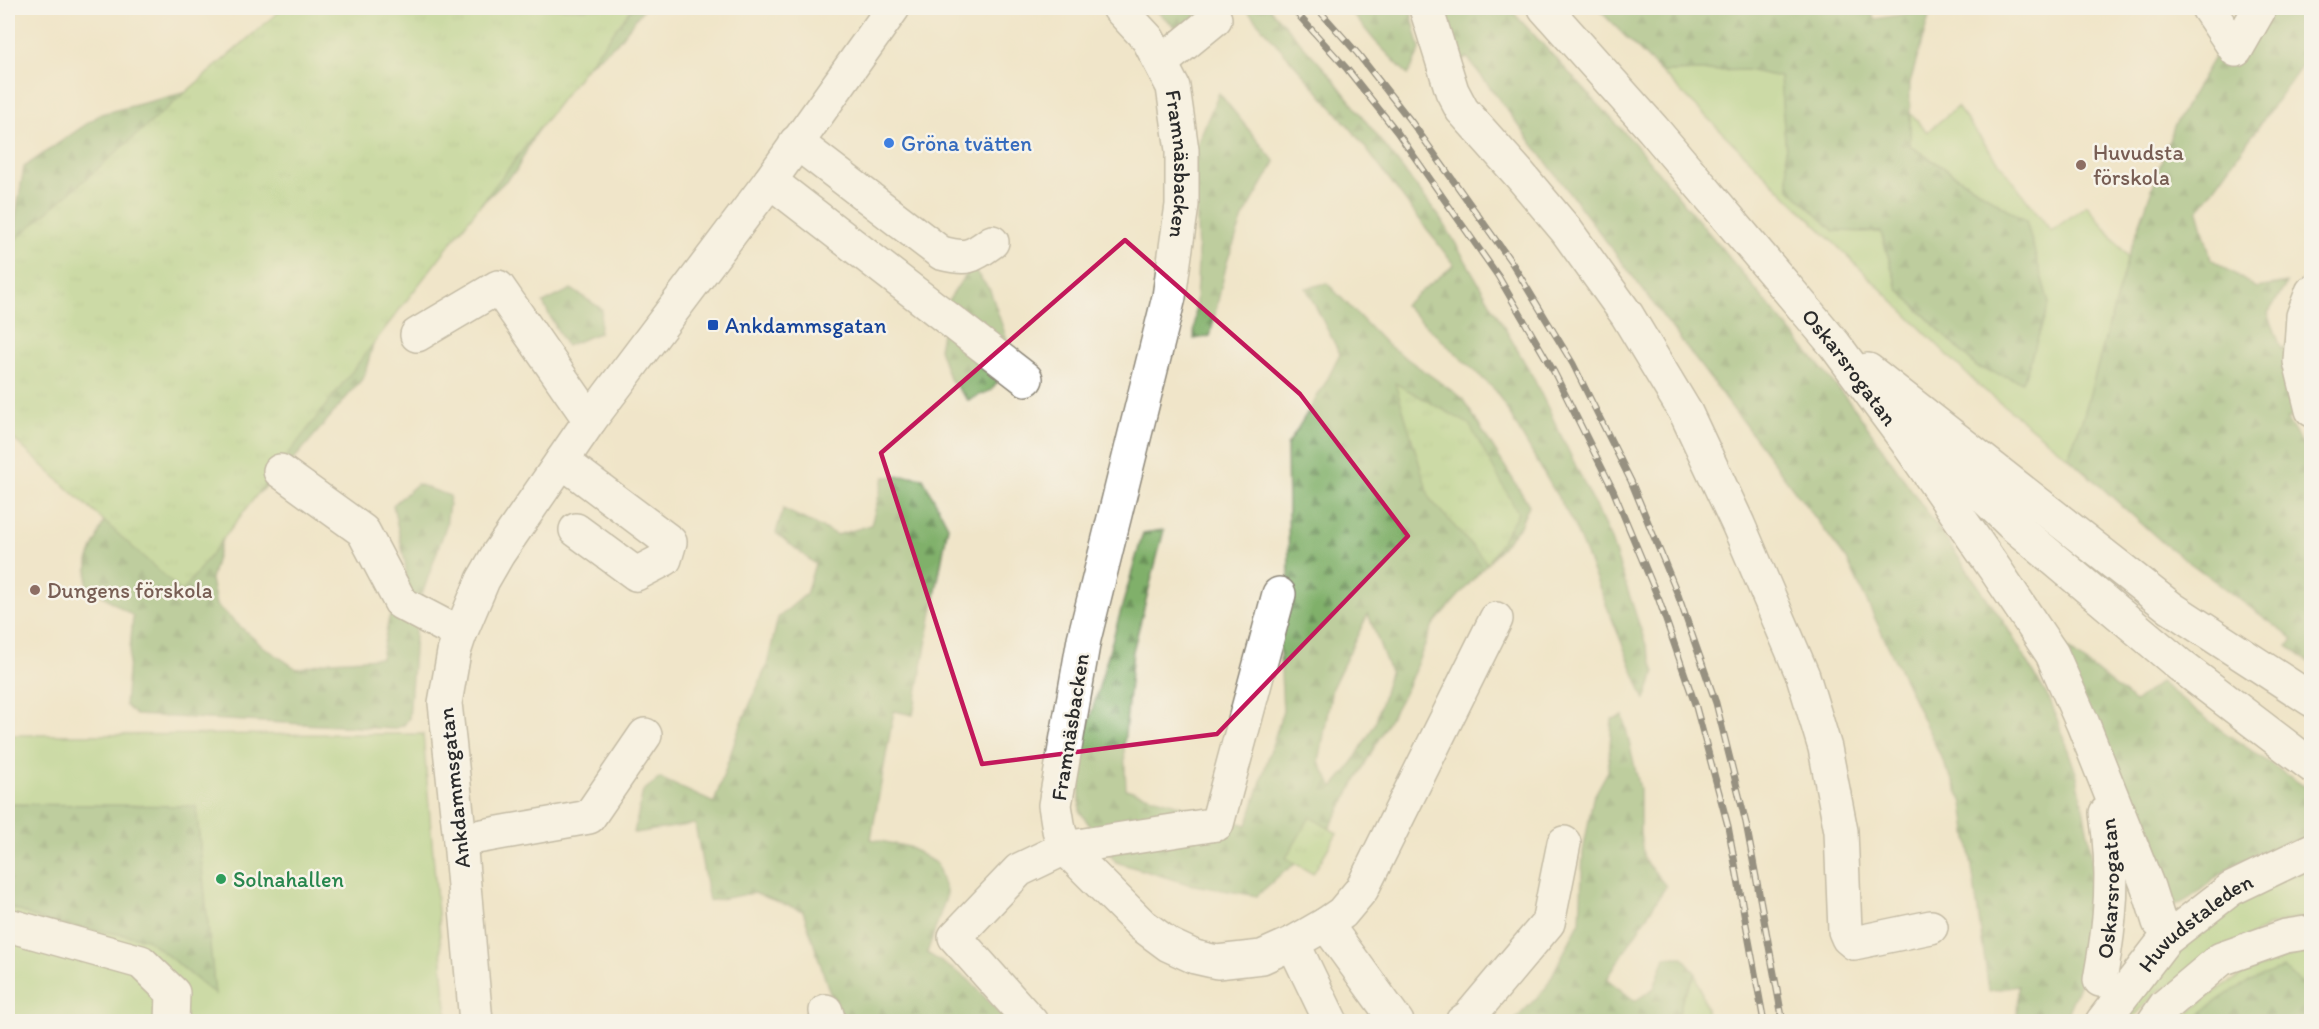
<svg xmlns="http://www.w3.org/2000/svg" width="2319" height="1029" viewBox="0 0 2319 1029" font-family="Itim,sans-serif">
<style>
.grass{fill:#a0cd7b;stroke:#667c53;stroke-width:1.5}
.forest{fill:url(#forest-firs);stroke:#566e4b;stroke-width:1.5;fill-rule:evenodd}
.park{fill:url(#park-tufts);stroke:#667c53;stroke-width:1.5}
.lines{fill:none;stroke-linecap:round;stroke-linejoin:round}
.minor-casing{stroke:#8e887a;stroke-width:36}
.major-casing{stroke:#8e887a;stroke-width:36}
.minor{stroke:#fff;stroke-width:33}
.major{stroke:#fff;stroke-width:33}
.rail-casing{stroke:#2b2b2b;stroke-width:7}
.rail{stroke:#f7f3e8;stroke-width:4.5;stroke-dasharray:14;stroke-linecap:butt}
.marked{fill:none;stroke:#c2185b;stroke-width:4.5;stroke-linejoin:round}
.shop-dot{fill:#3f7fe0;stroke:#f7f3e8;stroke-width:2}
.education-dot{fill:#8d6e63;stroke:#f7f3e8;stroke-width:2}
.transit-dot{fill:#1a4fb4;stroke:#f7f3e8;stroke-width:2}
.leisure-dot{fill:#2e9e5b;stroke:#f7f3e8;stroke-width:2}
.labels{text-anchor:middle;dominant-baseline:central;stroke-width:5;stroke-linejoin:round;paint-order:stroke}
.shop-label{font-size:22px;fill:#366cbe;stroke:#f7f3e8;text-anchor:start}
.education-label{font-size:22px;fill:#785e54;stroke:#f7f3e8;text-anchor:start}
.street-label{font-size:22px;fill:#2b2b2b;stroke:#f7f3e8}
.transit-label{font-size:22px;fill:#164399;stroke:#f7f3e8;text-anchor:start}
.leisure-label{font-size:22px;fill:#27864d;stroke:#f7f3e8;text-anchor:start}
</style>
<defs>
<pattern id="forest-firs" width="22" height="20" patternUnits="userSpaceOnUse" patternTransform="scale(1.5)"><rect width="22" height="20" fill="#80b06b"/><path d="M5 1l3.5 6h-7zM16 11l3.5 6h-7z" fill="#698f58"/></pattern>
<pattern id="park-tufts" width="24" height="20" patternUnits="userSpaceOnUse" patternTransform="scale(1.5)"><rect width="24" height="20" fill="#a0cd7b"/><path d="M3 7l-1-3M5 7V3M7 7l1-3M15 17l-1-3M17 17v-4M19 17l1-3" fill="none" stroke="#8ab06a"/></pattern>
</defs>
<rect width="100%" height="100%" fill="#f7f3e8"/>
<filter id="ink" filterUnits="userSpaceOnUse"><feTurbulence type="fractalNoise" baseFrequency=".0167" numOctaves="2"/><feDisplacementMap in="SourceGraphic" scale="12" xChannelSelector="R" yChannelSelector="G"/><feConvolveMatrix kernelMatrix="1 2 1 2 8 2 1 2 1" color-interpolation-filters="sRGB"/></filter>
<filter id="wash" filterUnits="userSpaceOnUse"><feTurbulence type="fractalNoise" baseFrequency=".008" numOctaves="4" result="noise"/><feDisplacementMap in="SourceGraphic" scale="24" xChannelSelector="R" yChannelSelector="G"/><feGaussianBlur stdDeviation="1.35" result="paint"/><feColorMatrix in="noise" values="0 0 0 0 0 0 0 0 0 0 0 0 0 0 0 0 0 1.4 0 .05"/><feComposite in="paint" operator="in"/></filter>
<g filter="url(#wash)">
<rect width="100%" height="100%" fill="#f0e5c9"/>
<path class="grass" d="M 1747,70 L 1780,77 L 1789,188 L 1834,231 L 1881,232 L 1898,289 L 1977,367 L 2023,381 L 2049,304 L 2026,221 L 1910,146 L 1910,113 L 1927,132 L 1957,107 L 2051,231 L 2087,205 L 2128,257 L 2084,415 L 2068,457 L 1978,385 L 1661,72 Z
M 423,734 L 447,1021 L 8,1022 L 8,735 Z
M 2311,868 L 2311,915 L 2268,926 L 2157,992 L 2130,1021 L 2118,1022 L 2157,967 L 2238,896 Z
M 2311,952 L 2311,1021 L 2181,1022 C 2215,984 2262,961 2311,952 Z
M 1696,974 L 1706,1008 L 1707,1021 L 1677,1022 L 1683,996 Z"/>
<path class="forest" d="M 515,8 L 644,8 L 617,43 L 558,89 L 516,171 L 387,294 L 364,377 L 279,477 L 228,517 L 211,579 L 216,605 L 261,645 L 297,669 L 331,661 L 381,658 L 389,618 L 408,595 L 405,562 L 393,505 L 417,484 L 450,496 L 446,526 L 417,609 L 409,718 L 404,725 L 394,729 L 136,715 L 125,705 L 133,616 L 87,585 L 88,561 L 109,508 L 10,252 L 24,167 L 101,114 Z
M 1153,8 L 1188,8 L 1197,16 L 1179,30 Z
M 1245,8 L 1269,8 L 1331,76 L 1442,220 L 1532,375 L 1610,537 L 1655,672 L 1645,700 L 1573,523 L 1496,391 L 1404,305 L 1454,265 L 1352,130 Z
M 1348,8 L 1410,8 L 1420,50 L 1408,75 L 1374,40 Z
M 1437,8 L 1509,8 L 1635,144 L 1855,409 L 2005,624 L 2051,702 L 2077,776 L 2090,844 L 2098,921 L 2079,985 L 2064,1021 L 2017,1021 L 2018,986 L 1989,991 L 1963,803 L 1847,560 L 1467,57 L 1454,69 Z
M 1597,8 L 1868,8 L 1875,19 L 1931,10 L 1910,83 L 1910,146 L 2026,221 L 2049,304 L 2023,382 L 1977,367 L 1898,289 L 1881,232 L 1834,231 L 1789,188 L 1780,77 L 1747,70 L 1661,72 Z
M 2273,8 L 2311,8 L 2311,53 L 2198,211 L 2211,259 L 2256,288 L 2287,283 L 2268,313 L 2282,350 L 2311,312 L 2311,416 L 2286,418 L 2311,459 L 2311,664 L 2288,646 L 2293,639 L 2163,543 L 2068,457 L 2084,415 L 2128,257 L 2174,126 L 2217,52 L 2257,34 Z
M 1219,93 L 1275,162 L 1243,218 L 1227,262 L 1210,336 L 1194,339 L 1198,261 L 1195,149 Z
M 971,266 L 990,290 L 1013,357 L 992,390 L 968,400 L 949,378 L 939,349 L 948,301 Z
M 1327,283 L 1385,343 L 1462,398 L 1529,505 L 1520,526 L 1433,625 L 1408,686 L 1318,849 L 1282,873 L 1257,896 L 1188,884 L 1116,862 L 1080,812 L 1079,757 L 1143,533 L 1164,530 L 1133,651 L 1124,744 L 1126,789 L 1247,825 L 1283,711 L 1279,634 L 1289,574 L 1287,446 L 1326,382 L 1340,354 L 1306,288 ZM 1368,614 L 1390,672 L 1375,724 L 1350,767 L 1333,787 L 1319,762 L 1332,688 Z
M 571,289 L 602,309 L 599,333 L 566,346 L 543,303 Z
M 910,476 L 923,478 L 948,526 L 913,715 L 894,711 L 871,839 L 909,847 L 937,864 L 947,894 L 927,953 L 968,979 L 1007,1021 L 839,1021 L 803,911 L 754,893 L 709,901 L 695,824 L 634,833 L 643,791 L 660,778 L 714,803 L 739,729 L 767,665 L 778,618 L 806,594 L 815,564 L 776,533 L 783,509 L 837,535 L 871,525 L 884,477 Z
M 2056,639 L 2135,702 L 2160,682 L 2221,730 L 2311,791 L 2311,836 C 2283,843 2255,852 2230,868 C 2208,881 2189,905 2164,909 Z
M 1623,716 L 1640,789 L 1640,833 L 1644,860 L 1666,886 L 1607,979 L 1635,1001 L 1654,988 L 1665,957 L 1683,957 L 1696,974 L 1683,996 L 1677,1021 L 1514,1021 L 1545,989 L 1580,921 L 1583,852 L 1593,798 L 1608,771 L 1612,719 Z
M 8,804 L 196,806 L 215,994 L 147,939 L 44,921 L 8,906 Z
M 2283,968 L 2311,990 L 2311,1021 L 2192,1021 C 2217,998 2250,978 2283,968 Z"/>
<path class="park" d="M 283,8 L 632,8 L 182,592 L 8,434 L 8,246 Z
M 1395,383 L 1469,424 L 1518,513 L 1488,564 L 1430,499 Z
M 1310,817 L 1337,833 L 1313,874 L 1286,858 Z"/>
</g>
<g filter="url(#ink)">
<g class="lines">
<g class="minor-casing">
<g id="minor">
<path id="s1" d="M 1119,8 L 1148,39 L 1173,87 L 1182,150 L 1182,205 L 1169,297 L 1084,639 L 1055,805 L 1059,830 L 1065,848 L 1142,925 L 1169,945 L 1195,957 L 1217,962 L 1262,957 L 1293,943 L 1326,924 L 1342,913 L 1362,889 L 1496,619"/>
<path d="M 1426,8 L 1452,91 L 1462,110 L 1520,175 L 1566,230 L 1627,315 L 1686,413 L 1738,524 L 1803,676 L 1825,748 L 1841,831 L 1845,931 L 1848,938 L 1854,943 L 1931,927"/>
<path id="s2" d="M 1545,8 L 1653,129 L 1835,345 L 1907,442 L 1997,572 L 2052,654 L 2083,724 L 2148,887 L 2159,922"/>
<path d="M 2208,8 L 2236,50 L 2260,8"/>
<path d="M 1161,63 L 1215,19"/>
<path d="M 796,142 L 941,253 C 968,260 971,257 992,242"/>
<path d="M 770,181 L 1026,379"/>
<path d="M 2312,292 L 2303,316 L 2300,361 L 2312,410"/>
<path d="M 417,335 L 498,287 L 590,420"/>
<path d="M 1868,370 L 2171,608 L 2312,700"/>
<path d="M 1918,433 L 2011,523 L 2181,666 L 2312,766"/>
<path d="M 562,461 L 670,542 L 665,559 L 636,574 L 576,530"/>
<path d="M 280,471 L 363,531 L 401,603 L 460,634"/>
<path d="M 460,840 L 589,817 L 645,735"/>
<path d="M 1326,924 L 1397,1022"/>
<path d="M 8,925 L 141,962 L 173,993 L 172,1022"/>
<path d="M 1293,943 L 1331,1022"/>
<path id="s3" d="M 2100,980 C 2111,921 2115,872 2106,813"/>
<path d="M 826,1011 L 829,1022"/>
<path d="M 476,1022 L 460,840 L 445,703 L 454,652 L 460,634 L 483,580 L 498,554 L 590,420 L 770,181 L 893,8"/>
<path d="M 1031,1022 L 955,937 L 1019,870 L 1065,848 L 1217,824 L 1279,594"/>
<path d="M 1462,1022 L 1469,1017 L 1548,923 L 1564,843"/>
</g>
</g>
<g class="major-casing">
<g id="major">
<path id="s4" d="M 2102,1022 L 2165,940 L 2231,889 L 2312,850"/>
<path d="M 2154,1022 L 2165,1006 L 2221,959 L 2286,936 L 2312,932"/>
</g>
</g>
<use href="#minor" class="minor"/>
<use href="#major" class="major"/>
<g class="rail-casing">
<path id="rail" d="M 1292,8 L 1347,69 L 1397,132 L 1498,276 L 1554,372 L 1613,490 L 1659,600 L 1696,707 L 1728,826 L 1764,1022
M 1317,8 L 1358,54 L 1413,124 L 1512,263 L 1573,364 L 1631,481 L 1678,595 L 1716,703 L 1746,823 L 1783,1022"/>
</g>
<use href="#rail" class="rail"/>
</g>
</g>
<path d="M0 0H2319V1029H0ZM 1125,240 L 1300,394 L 1408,536 L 1217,734 L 982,764 L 881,453 Z" fill="#f0e5c9" fill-opacity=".55" fill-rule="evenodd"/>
<path class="marked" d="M 1125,240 L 1300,394 L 1408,536 L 1217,734 L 982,764 L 881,453 Z"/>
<circle class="shop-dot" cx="889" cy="143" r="6"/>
<g class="education-dot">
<circle cx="2081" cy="165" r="6"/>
<circle cx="35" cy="590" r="6"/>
</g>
<rect class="transit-dot" x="707" y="319" width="12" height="12" rx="3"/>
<circle class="leisure-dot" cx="221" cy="879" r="6"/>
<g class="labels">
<g class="shop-label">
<text x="901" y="143">Gröna tvätten</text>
</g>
<g class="education-label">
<text x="2093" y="152">Huvudsta<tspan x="2093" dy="25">förskola</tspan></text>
<text x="47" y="590">Dungens förskola</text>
</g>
<g class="street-label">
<text stroke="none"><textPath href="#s1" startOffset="174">Framnäsbacken</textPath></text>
<text stroke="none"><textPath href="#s2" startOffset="471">Oskarsrogatan</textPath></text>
<text transform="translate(1070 727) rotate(-81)">Framnäsbacken</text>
<text transform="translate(454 788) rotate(-96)">Ankdammsgatan</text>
<text stroke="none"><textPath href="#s3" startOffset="92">Oskarsrogatan</textPath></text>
<text stroke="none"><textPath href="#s4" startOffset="138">Huvudstaleden</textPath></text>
</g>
<g class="transit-label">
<text x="725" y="325">Ankdammsgatan</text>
</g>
<g class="leisure-label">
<text x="233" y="879">Solnahallen</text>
</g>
</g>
<rect width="2319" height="1029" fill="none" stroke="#f7f3e8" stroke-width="30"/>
</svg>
